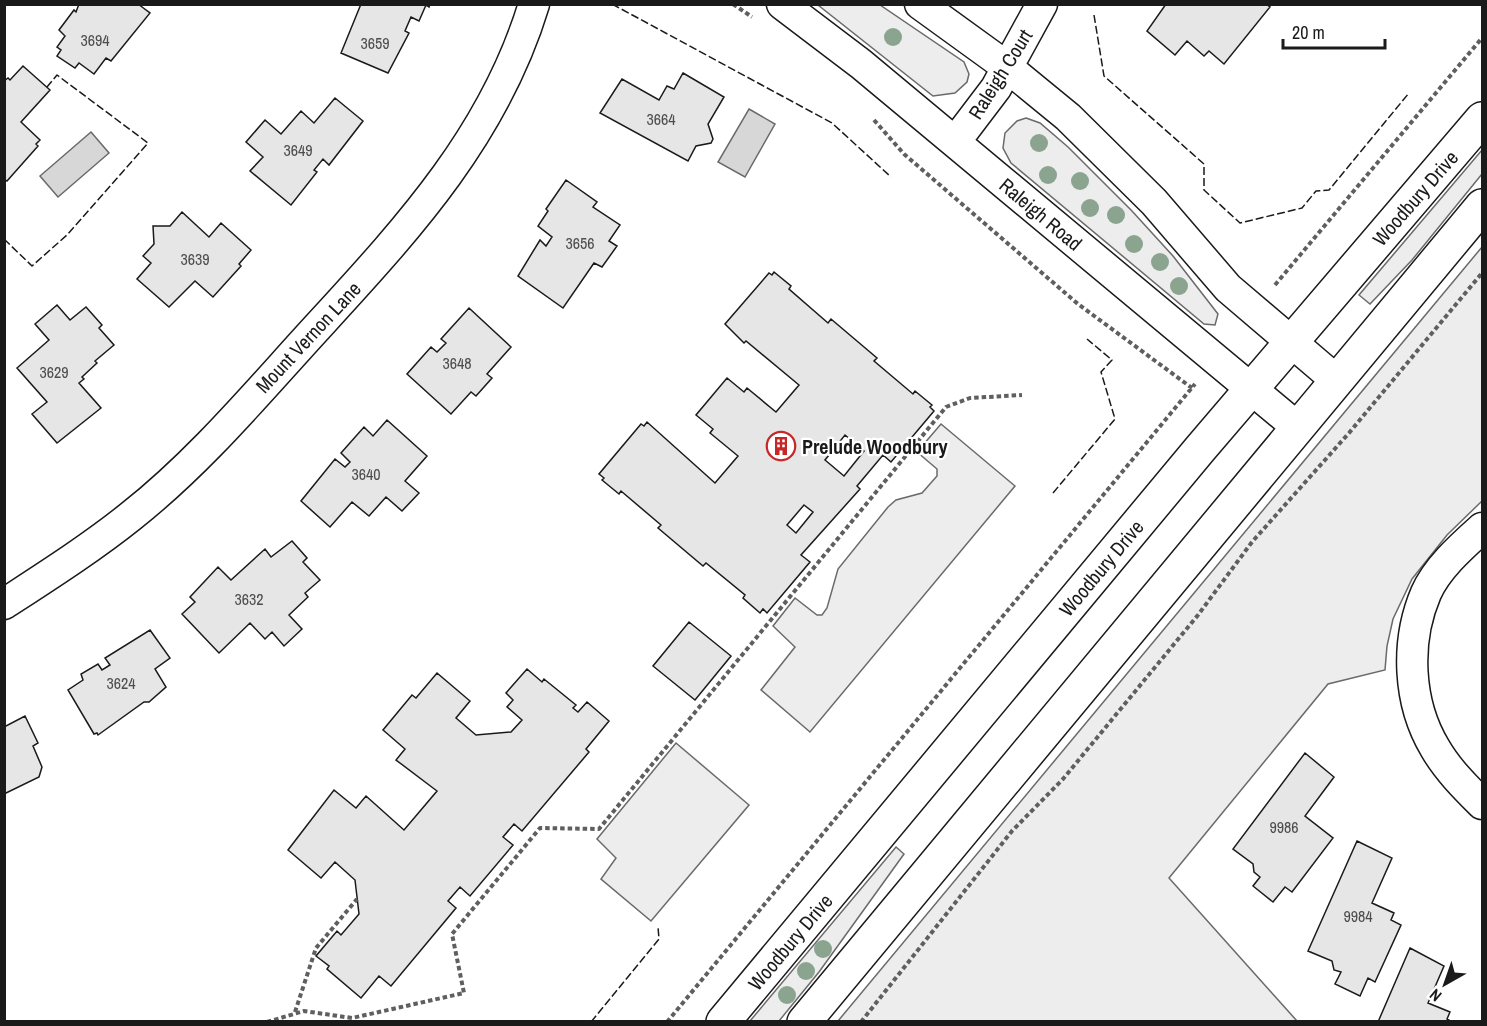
<svg xmlns="http://www.w3.org/2000/svg" width="1487" height="1026" viewBox="0 0 1487 1026" font-family="'Archivo Narrow',sans-serif">
<style>
.built{fill:#ededed;stroke:#6a6a6a;stroke-width:1.5}
.water{fill:#d7d7d7;stroke:#6a6a6a;stroke-width:1.5}
.building{fill:#e6e6e6;stroke:#1a1a1a;stroke-width:1.5;fill-rule:evenodd}
.lines{fill:none;stroke-linecap:round;stroke-linejoin:round}
.street-casing{stroke:#1a1a1a;stroke-width:33}
.secondary-casing{stroke:#1a1a1a;stroke-width:36}
.path{stroke:#5f5f5f;stroke-width:4;stroke-dasharray:4.5 3;stroke-linecap:butt}
.street{stroke:#fff;stroke-width:30}
.secondary{stroke:#fff;stroke-width:33}
.fence{stroke:#1a1a1a;stroke-width:1.5;stroke-dasharray:8 3;stroke-linecap:butt}
.tree{fill:#8aa48f}
.labels{text-anchor:middle;dominant-baseline:central;stroke-width:4.5;stroke-linejoin:round;paint-order:stroke}
.number-label{font-size:16px;fill:#4d4d4d}
.street-label{font-size:20px;fill:#1a1a1a;stroke:#fff}
.poi-label{font-size:20px;font-weight:bold;fill:#1a1a1a;stroke:#fff;text-anchor:start}
</style>
<rect width="100%" height="100%" fill="#fff"/>
<path class="built" d="M 818,5 L 880,5 L 964,62 L 969,74 L 967,82 L 955,93 L 933,96 Z
M 1026,118 L 1040,123 L 1068,147 L 1132,211 L 1173,256 L 1218,314 L 1215,325 L 1204,324 L 1011,163 L 1003,148 L 1005,133 L 1017,121 Z
M 1482,150 L 1482,174 L 1412,260 L 1370,304 L 1359,295 Z
M 1482,247 L 1482,501 L 1447,535 L 1412,579 L 1393,619 L 1387,646 L 1385,670 L 1328,684 L 1169,878 L 1297,1021 L 838,1021 Z
M 941,424 L 1015,486 L 810,732 L 761,690 L 795,647 L 773,626 L 795,598 L 817,615 L 822,615 L 827,608 L 838,569 L 888,507 L 896,500 L 922,493 L 937,476 L 937,469 L 917,452 Z
M 676,743 L 749,805 L 651,921 L 601,879 L 616,858 L 597,839 Z
M 896,847 L 904,854 L 819,972 L 779,1021 L 750,1021 Z"/>
<path class="water" d="M 749,109 L 775,124 L 745,177 L 718,162 Z
M 91,132 L 109,153 L 58,197 L 40,176 Z"/>
<path class="building" d="M 138,4 L 150,13 L 111,61 L 106,58 L 94,74 L 79,63 L 75,68 L 57,56 L 61,50 L 57,47 L 65,36 L 59,30 L 74,10 L 76,12 L 79,4 Z
M 361,4 L 430,4 L 429,7 L 426,5 L 419,21 L 411,17 L 405,31 L 409,33 L 388,73 L 341,53 Z
M 1166,4 L 1266,4 L 1270,7 L 1224,64 L 1209,51 L 1204,56 L 1187,41 L 1175,55 L 1147,31 Z
M 23,66 L 50,90 L 21,122 L 40,140 L 36,144 L 38,146 L 7,181 L 4,179 L 4,81 L 8,78 L 10,80 Z
M 683,73 L 724,97 L 708,124 L 713,139 L 711,143 L 696,146 L 688,161 L 600,113 L 622,79 L 659,100 L 667,86 L 674,89 Z
M 335,98 L 363,121 L 329,165 L 323,159 L 314,170 L 317,172 L 291,205 L 250,171 L 263,157 L 246,142 L 265,120 L 281,134 L 301,111 L 314,123 Z
M 566,180 L 597,202 L 593,207 L 620,225 L 609,241 L 617,246 L 602,267 L 594,263 L 563,308 L 518,276 L 540,240 L 546,246 L 552,237 L 538,226 L 548,211 L 546,209 Z
M 182,212 L 209,237 L 221,223 L 251,250 L 239,264 L 241,266 L 213,297 L 195,281 L 169,307 L 137,279 L 151,263 L 143,256 L 154,244 L 153,226 L 170,226 Z
M 774,272 L 791,286 L 789,289 L 828,323 L 831,319 L 877,358 L 874,361 L 913,394 L 915,391 L 932,405 L 930,407 L 934,411 L 891,462 L 883,455 L 857,486 L 860,489 L 801,555 L 810,562 L 767,613 L 763,609 L 760,613 L 743,598 L 745,595 L 706,563 L 703,566 L 658,528 L 661,525 L 621,491 L 619,494 L 602,480 L 604,478 L 599,474 L 641,424 L 644,426 L 647,422 L 715,483 L 738,456 L 710,433 L 713,429 L 696,415 L 727,378 L 744,392 L 747,388 L 776,412 L 799,385 L 746,341 L 744,343 L 725,324 L 769,273 L 772,275 ZM 845,435 L 864,451 L 844,476 L 825,460 ZM 804,505 L 813,512 L 796,533 L 787,525 Z
M 57,305 L 70,320 L 86,307 L 102,325 L 99,328 L 114,345 L 95,361 L 97,363 L 82,377 L 84,379 L 79,383 L 101,408 L 57,443 L 32,414 L 47,402 L 17,368 L 49,340 L 35,324 Z
M 469,308 L 511,347 L 487,374 L 492,378 L 476,396 L 471,392 L 451,414 L 407,374 L 431,347 L 437,352 L 446,343 L 441,339 Z
M 387,420 L 427,456 L 405,481 L 419,493 L 402,511 L 386,497 L 369,516 L 352,502 L 330,527 L 301,501 L 335,459 L 345,467 L 350,462 L 341,453 L 364,427 L 373,436 Z
M 292,541 L 307,558 L 303,562 L 320,580 L 305,593 L 308,597 L 289,615 L 302,629 L 284,646 L 272,632 L 265,639 L 250,623 L 219,653 L 182,614 L 195,602 L 190,597 L 218,567 L 231,580 L 265,549 L 271,557 Z
M 689,622 L 731,656 L 695,700 L 653,666 Z
M 150,630 L 170,658 L 155,669 L 166,687 L 149,702 L 144,702 L 98,735 L 97,733 L 94,734 L 68,690 L 83,680 L 81,674 L 98,664 L 102,670 L 110,665 L 105,658 Z
M 527,669 L 542,682 L 544,679 L 576,705 L 573,708 L 578,712 L 587,702 L 609,721 L 586,749 L 589,752 L 522,831 L 514,824 L 503,837 L 513,845 L 470,896 L 460,887 L 448,901 L 456,908 L 391,986 L 379,976 L 361,998 L 327,969 L 329,966 L 316,956 L 337,931 L 341,935 L 359,914 L 355,880 L 335,862 L 321,878 L 288,850 L 334,790 L 356,808 L 366,796 L 404,830 L 437,791 L 396,760 L 405,749 L 383,730 L 412,695 L 416,698 L 437,673 L 470,701 L 456,718 L 476,735 L 511,732 L 522,720 L 507,707 L 513,700 L 506,693 Z
M 25,716 L 38,743 L 33,746 L 42,767 L 39,777 L 4,794 L 4,727 Z
M 1305,753 L 1334,777 L 1305,816 L 1333,838 L 1292,892 L 1285,887 L 1273,902 L 1253,886 L 1260,877 L 1254,872 L 1253,864 L 1233,849 Z
M 1357,841 L 1392,858 L 1372,903 L 1394,913 L 1391,920 L 1401,925 L 1375,982 L 1368,978 L 1360,996 L 1335,984 L 1341,972 L 1334,970 L 1332,961 L 1308,951 Z
M 1410,948 L 1444,966 L 1428,1003 L 1450,1012 L 1447,1019 L 1452,1022 L 1378,1022 Z"/>
<g class="lines">
<g class="street-casing">
<path id="street" d="M 782,4 L 861,64 L 1297,427
M 920,4 L 1007,67 L 1068,117 L 1154,202 L 1228,288 L 1336,380
M 955,142 L 996,88 L 1042,4
M 1482,528 C 1462,546 1437,568 1426,593 C 1405,642 1408,703 1435,748 C 1447,769 1465,787 1482,804
M 4,604 C 47,576 91,548 131,516 C 202,460 261,388 322,322 C 411,225 495,133 534,4"/>
</g>
<g class="secondary-casing">
<path id="secondary" d="M 723,1022 L 1200,449 L 1482,119
M 804,1022 L 1482,206"/>
</g>
<path class="path" d="M 733,4 L 752,17
M 874,120 L 904,154 L 1078,304 L 1192,388
M 1275,285 L 1482,38
M 295,1012 L 316,948 L 357,899
M 267,1022 L 304,1011 L 352,1018 L 464,993 L 452,934 L 540,828 L 599,829 L 946,407 L 970,398 L 1022,395
M 667,1022 L 1195,384
M 861,1022 L 1012,831 L 1063,779 L 1198,615 L 1252,542 L 1349,433 L 1482,273"/>
<use href="#street" class="street"/>
<use href="#secondary" class="secondary"/>
<path class="fence" d="M 612,4 L 832,123 L 891,177
M 1094,15 L 1104,76 L 1204,164 L 1204,190 L 1240,223 L 1302,208 L 1316,191 L 1329,190 L 1409,93
M 4,239 L 32,266 L 67,235 L 148,143 L 57,75 L 47,87
M 1053,493 L 1115,419 L 1101,372 L 1112,360 L 1087,339
M 591,1022 L 659,939 L 658,927"/>
</g>
<g class="tree">
<circle cx="893" cy="37" r="9"/>
<circle cx="1039" cy="143" r="9"/>
<circle cx="1048" cy="175" r="9"/>
<circle cx="1080" cy="181" r="9"/>
<circle cx="1090" cy="208" r="9"/>
<circle cx="1116" cy="215" r="9"/>
<circle cx="1134" cy="244" r="9"/>
<circle cx="1160" cy="262" r="9"/>
<circle cx="1179" cy="286" r="9"/>
<circle cx="823" cy="949" r="9"/>
<circle cx="806" cy="971" r="9"/>
<circle cx="787" cy="995" r="9"/>
</g>
<defs>
<g id="building-ring" transform="scale(1.5)"><circle r="9.5" fill="#fff" stroke="#c62828" stroke-width="1.5"/><path d="M-4-6H4V6H1V3H-1V6H-4ZM-2.5-4.3h1.7v1.8h-1.7ZM.8-4.3h1.7v1.8H.8ZM-2.5-1h1.7V.8h-1.7ZM.8-1h1.7V.8H.8Z" fill="#c62828"/></g>
</defs>
<g fill-rule="evenodd">
<use href="#building-ring" x="781" y="446"/>
</g>
<g class="labels">
<g class="number-label">
<text x="95" y="40">3694</text>
<text x="375" y="43">3659</text>
<text x="661" y="119">3664</text>
<text x="298" y="150">3649</text>
<text x="580" y="243">3656</text>
<text x="195" y="259">3639</text>
<text x="457" y="363">3648</text>
<text x="54" y="372">3629</text>
<text x="366" y="474">3640</text>
<text x="249" y="599">3632</text>
<text x="121" y="683">3624</text>
<text x="1284" y="827">9986</text>
<text x="1358" y="916">9984</text>
</g>
<g class="street-label">
<text transform="translate(1000 74) rotate(-58)">Raleigh Court</text>
<text transform="translate(1415 198) rotate(-49)">Woodbury Drive</text>
<text transform="translate(1041 214) rotate(40)">Raleigh Road</text>
<text transform="translate(308 337) rotate(-47)">Mount Vernon Lane</text>
<text transform="translate(1101 568) rotate(-50)">Woodbury Drive</text>
<text transform="translate(790 942) rotate(-50)">Woodbury Drive</text>
</g>
<g class="poi-label">
<text x="802" y="446">Prelude Woodbury</text>
</g>
</g>
<rect width="1487" height="1026" fill="none" stroke="#1a1a1a" stroke-width="12"/>
<g transform="translate(1445 984) rotate(220)" stroke="#ffffff" stroke-width="4.5" paint-order="stroke">
<path d="M0-4.5L10 22L0 15L-10 22Z" fill="#1a1a1a"/>
<text y="-9" font-size="16" font-weight="bold" text-anchor="middle" fill="#1a1a1a">N</text>
</g>
<path d="M1283 39v9h102v-9" fill="none" stroke="#1a1a1a" stroke-width="3"/>
<text x="1292" y="39" font-size="18" fill="#1a1a1a" stroke="#ffffff" stroke-width="4.5" paint-order="stroke">20 m</text>
</svg>
